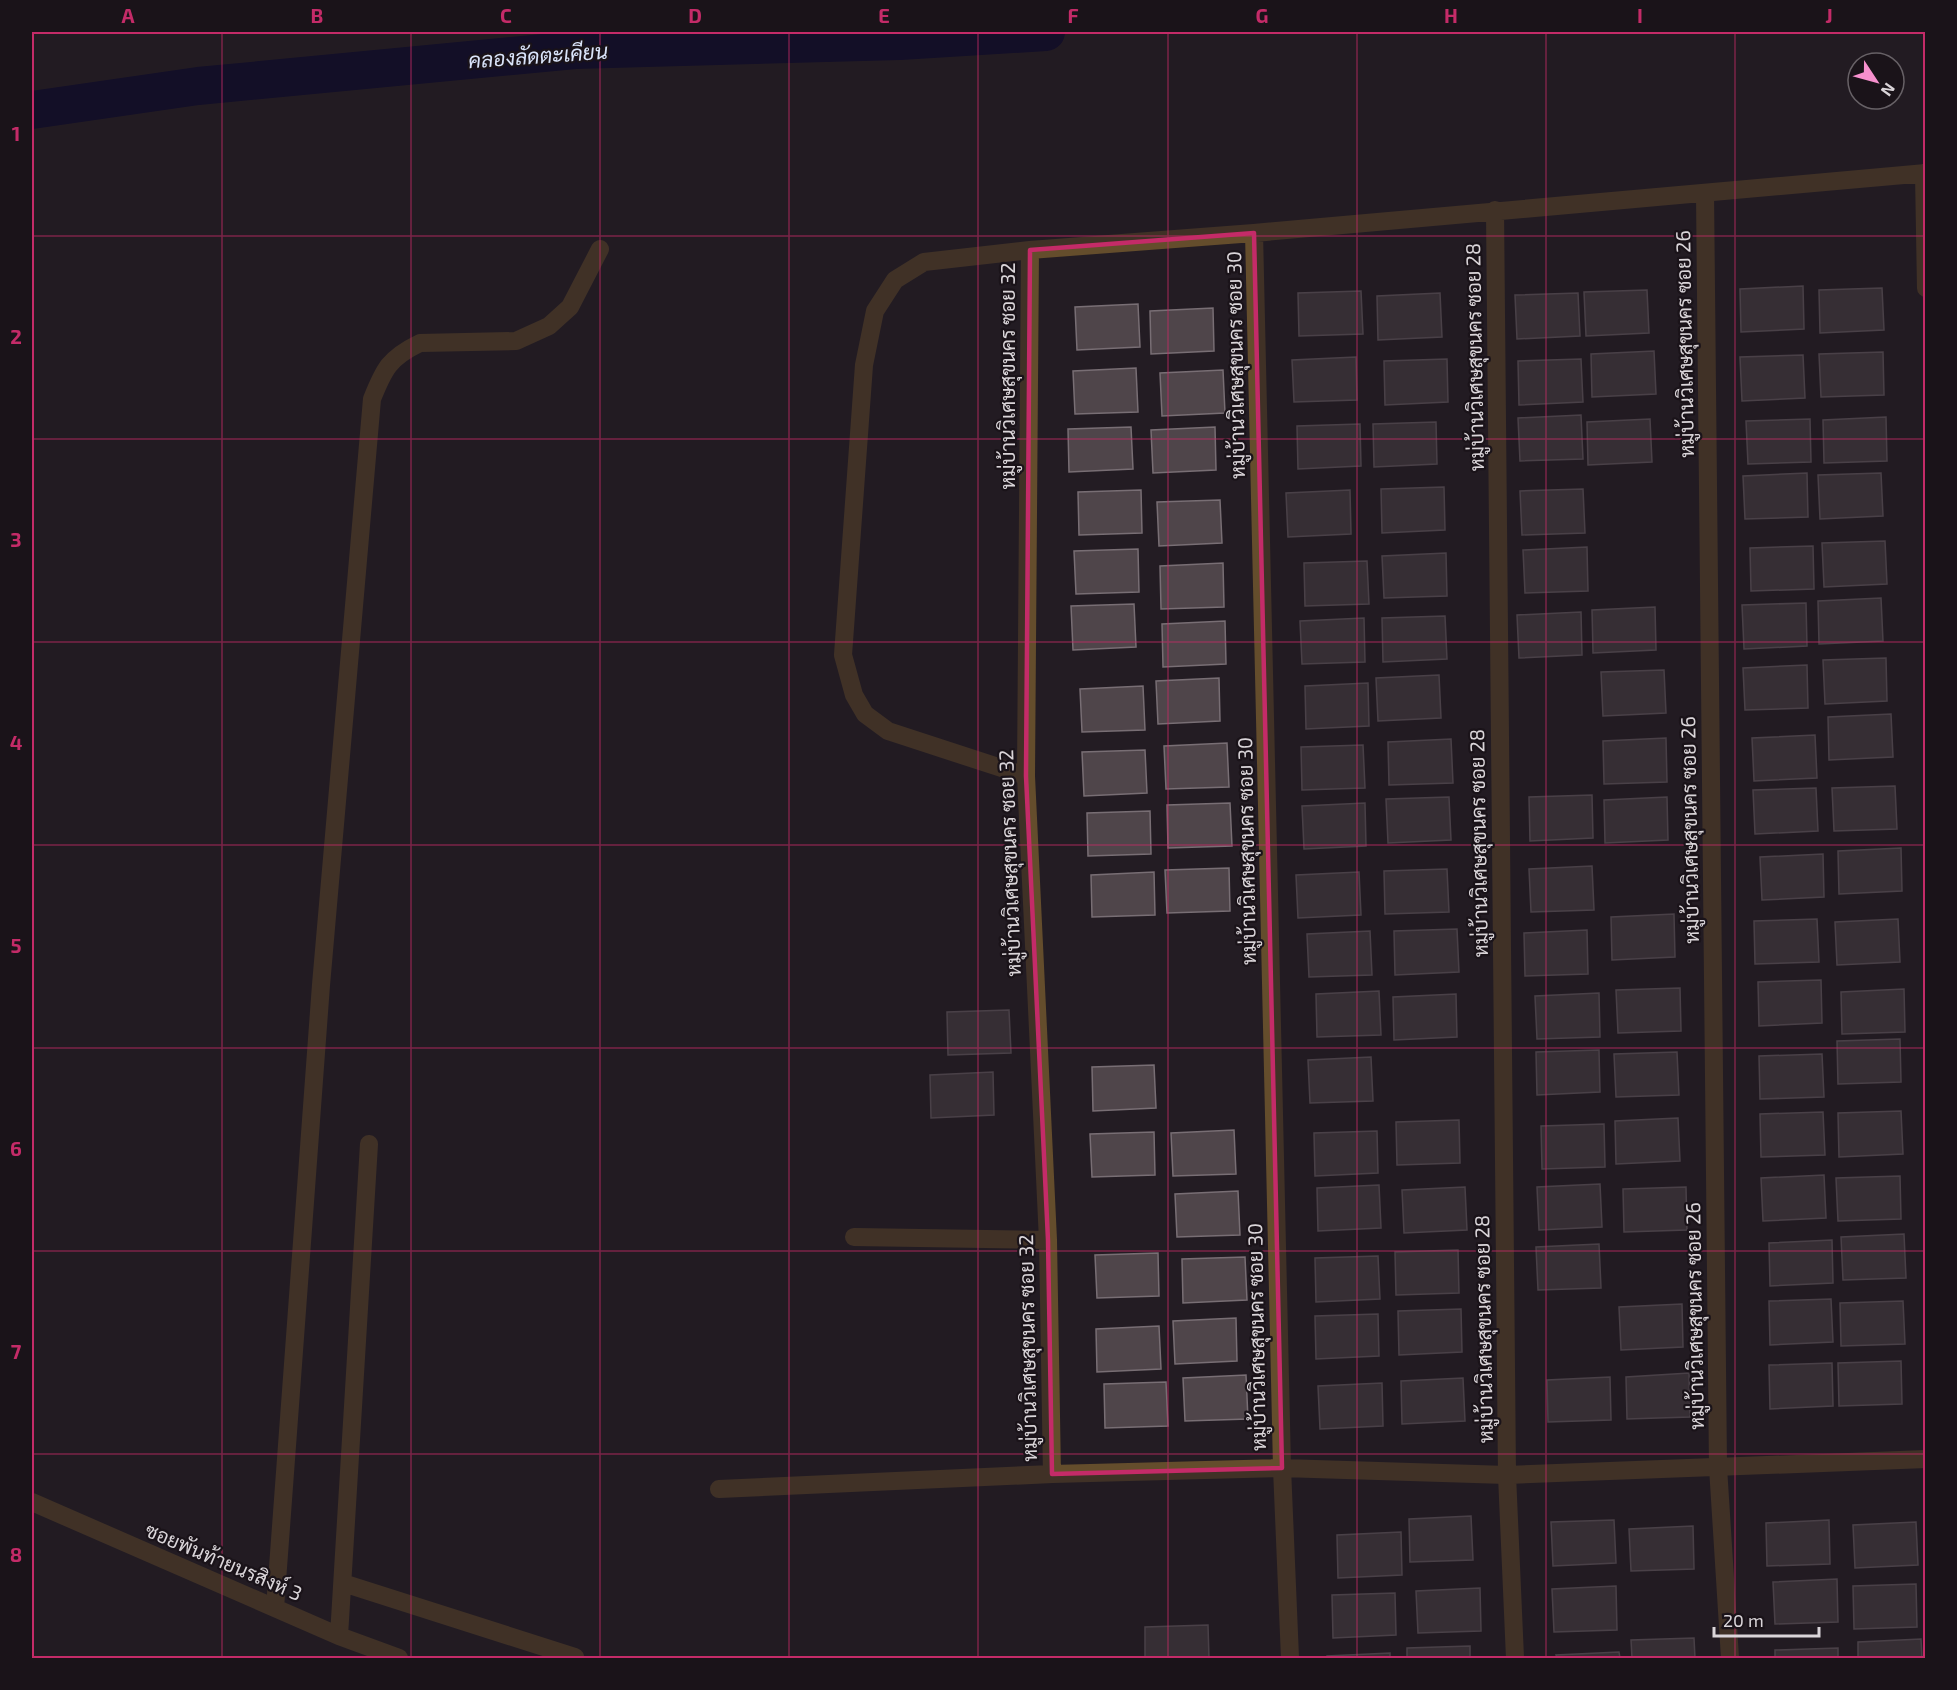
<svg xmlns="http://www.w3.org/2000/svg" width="1957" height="1690" viewBox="0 0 1957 1690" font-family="'Exo 2',Sarabun,sans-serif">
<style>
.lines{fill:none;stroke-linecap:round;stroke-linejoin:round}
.canal{stroke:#01002e;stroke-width:38}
.building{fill:#4f454a;stroke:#786e74;stroke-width:1.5}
.minor{stroke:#644d2c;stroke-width:18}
.marked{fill:none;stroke:#c42b68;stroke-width:4.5;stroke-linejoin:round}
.grid{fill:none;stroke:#c42b68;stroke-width:1.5;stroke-opacity:0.55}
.labels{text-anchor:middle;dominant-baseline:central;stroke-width:4.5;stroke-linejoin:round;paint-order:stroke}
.street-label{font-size:20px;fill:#dad5d9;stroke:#1a1319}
.water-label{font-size:21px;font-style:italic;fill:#dae4fa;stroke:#1a1319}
.neatline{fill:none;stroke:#c42b68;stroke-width:2}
.grid-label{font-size:20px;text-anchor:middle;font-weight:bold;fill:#c42b68}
</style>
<rect width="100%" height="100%" fill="#231c23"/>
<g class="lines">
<path class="canal" d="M 32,110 L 198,86 L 575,50 L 900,41 L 1046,32"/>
</g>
<path class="building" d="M 1803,286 L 1804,329 L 1741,332 L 1740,289 Z
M 1882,288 L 1884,330 L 1820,333 L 1819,290 Z
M 1647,290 L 1649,333 L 1586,336 L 1584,292 Z
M 1361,291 L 1363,334 L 1299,336 L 1298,293 Z
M 1440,293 L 1442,337 L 1378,340 L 1377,296 Z
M 1578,293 L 1580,336 L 1517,339 L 1515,295 Z
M 1138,304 L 1140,347 L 1077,350 L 1075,307 Z
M 1213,308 L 1214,351 L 1151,354 L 1150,311 Z
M 1654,351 L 1656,394 L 1592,397 L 1591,354 Z
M 1883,352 L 1884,395 L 1821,397 L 1819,354 Z
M 1803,355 L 1805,398 L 1742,401 L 1740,357 Z
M 1356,357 L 1357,400 L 1294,402 L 1292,360 Z
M 1447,359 L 1448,402 L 1385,405 L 1384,361 Z
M 1581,359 L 1583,402 L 1519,405 L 1518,361 Z
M 1136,368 L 1138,412 L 1075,414 L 1073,371 Z
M 1223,370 L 1225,413 L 1162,416 L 1160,373 Z
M 1581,415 L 1583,459 L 1520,461 L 1518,418 Z
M 1886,417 L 1887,461 L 1824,463 L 1823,420 Z
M 1650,419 L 1652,462 L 1588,465 L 1587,422 Z
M 1810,419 L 1811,462 L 1748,464 L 1746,421 Z
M 1436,422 L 1437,464 L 1374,467 L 1373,424 Z
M 1360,424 L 1361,466 L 1298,469 L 1297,426 Z
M 1131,427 L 1133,469 L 1069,472 L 1068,429 Z
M 1215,427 L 1216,470 L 1153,473 L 1151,430 Z
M 1807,473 L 1808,517 L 1745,519 L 1743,476 Z
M 1881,473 L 1883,516 L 1820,519 L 1818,475 Z
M 1444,487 L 1445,530 L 1382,533 L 1381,489 Z
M 1583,489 L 1585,533 L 1522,535 L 1520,491 Z
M 1141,490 L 1142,533 L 1079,535 L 1078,492 Z
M 1350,490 L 1351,534 L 1288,537 L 1286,493 Z
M 1220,500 L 1222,543 L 1159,546 L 1157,502 Z
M 1885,541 L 1887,584 L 1824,587 L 1822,543 Z
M 1813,546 L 1814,589 L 1751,591 L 1750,548 Z
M 1587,547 L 1588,591 L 1525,593 L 1523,550 Z
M 1138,549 L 1139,592 L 1076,594 L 1074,551 Z
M 1446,553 L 1447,596 L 1384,598 L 1382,556 Z
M 1367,561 L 1369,604 L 1305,606 L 1304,563 Z
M 1223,563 L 1224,607 L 1161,609 L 1160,566 Z
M 1881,598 L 1883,641 L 1819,644 L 1818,601 Z
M 1806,603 L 1807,646 L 1744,649 L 1742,605 Z
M 1134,604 L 1136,647 L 1073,650 L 1071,606 Z
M 1655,607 L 1656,650 L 1593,653 L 1592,610 Z
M 1581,612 L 1582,655 L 1519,658 L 1517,615 Z
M 1445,616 L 1447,659 L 1383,662 L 1382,618 Z
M 1364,618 L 1365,662 L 1302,664 L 1300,621 Z
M 1225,621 L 1226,664 L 1163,667 L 1162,624 Z
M 1886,658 L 1887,701 L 1825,704 L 1823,660 Z
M 1807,665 L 1808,708 L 1745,710 L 1743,668 Z
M 1664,670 L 1666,713 L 1603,716 L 1601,672 Z
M 1439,675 L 1441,718 L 1378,721 L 1376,678 Z
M 1219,678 L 1220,721 L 1158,724 L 1156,681 Z
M 1368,683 L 1369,726 L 1306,729 L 1305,686 Z
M 1143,686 L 1145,730 L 1082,732 L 1080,689 Z
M 1891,714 L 1893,757 L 1829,760 L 1828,717 Z
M 1815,735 L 1817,778 L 1754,781 L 1752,738 Z
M 1666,738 L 1667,782 L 1604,784 L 1603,741 Z
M 1451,739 L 1453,783 L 1389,785 L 1388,742 Z
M 1227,743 L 1229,787 L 1166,789 L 1164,746 Z
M 1363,745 L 1365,788 L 1302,790 L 1301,747 Z
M 1145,750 L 1147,793 L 1084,796 L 1082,752 Z
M 1895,786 L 1897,829 L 1834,831 L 1832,788 Z
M 1816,788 L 1818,831 L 1755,834 L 1753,790 Z
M 1592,795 L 1593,838 L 1530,841 L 1529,797 Z
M 1449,797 L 1451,840 L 1388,843 L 1386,799 Z
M 1667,797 L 1668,840 L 1605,843 L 1604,800 Z
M 1230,803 L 1232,846 L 1168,848 L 1167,805 Z
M 1365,803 L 1366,846 L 1304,849 L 1302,806 Z
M 1150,811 L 1151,854 L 1088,856 L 1087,813 Z
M 1901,848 L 1902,891 L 1839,894 L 1838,851 Z
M 1823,854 L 1824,897 L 1762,900 L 1760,857 Z
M 1592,866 L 1594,910 L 1531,912 L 1529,869 Z
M 1229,868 L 1230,911 L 1167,913 L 1165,870 Z
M 1447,869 L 1449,912 L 1385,914 L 1384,871 Z
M 1154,872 L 1155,915 L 1092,917 L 1091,875 Z
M 1359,872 L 1361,915 L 1298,918 L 1296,875 Z
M 1674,914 L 1675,957 L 1612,960 L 1611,917 Z
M 1817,919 L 1819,962 L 1755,964 L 1754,921 Z
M 1898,919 L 1900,962 L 1837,965 L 1835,922 Z
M 1457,929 L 1459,972 L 1395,975 L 1394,931 Z
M 1587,930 L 1588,974 L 1525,976 L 1524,933 Z
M 1370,931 L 1372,975 L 1309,977 L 1307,934 Z
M 1821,980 L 1822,1023 L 1759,1026 L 1758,982 Z
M 1680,988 L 1681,1031 L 1618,1033 L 1616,990 Z
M 1904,989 L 1905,1032 L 1842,1034 L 1841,992 Z
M 1379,991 L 1381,1035 L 1317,1037 L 1316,994 Z
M 1599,993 L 1600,1037 L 1537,1039 L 1535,996 Z
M 1456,994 L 1457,1037 L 1394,1040 L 1393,997 Z
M 1009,1010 L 1011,1053 L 948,1055 L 947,1012 Z
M 1900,1039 L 1901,1082 L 1838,1084 L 1837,1041 Z
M 1599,1050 L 1600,1092 L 1537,1095 L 1536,1052 Z
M 1677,1052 L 1679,1095 L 1616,1097 L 1614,1054 Z
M 1822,1054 L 1824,1097 L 1760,1099 L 1759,1056 Z
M 1371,1057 L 1373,1101 L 1310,1103 L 1308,1060 Z
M 1154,1065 L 1156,1108 L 1093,1111 L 1092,1067 Z
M 993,1072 L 994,1115 L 931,1118 L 930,1075 Z
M 1901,1111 L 1903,1154 L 1839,1157 L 1838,1113 Z
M 1823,1112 L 1825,1155 L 1761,1157 L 1760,1114 Z
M 1678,1118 L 1680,1161 L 1616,1164 L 1615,1121 Z
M 1459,1120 L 1460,1163 L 1397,1165 L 1396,1122 Z
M 1604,1124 L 1605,1167 L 1542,1169 L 1541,1126 Z
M 1234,1130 L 1236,1174 L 1173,1176 L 1171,1133 Z
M 1377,1131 L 1378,1173 L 1315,1176 L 1314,1133 Z
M 1154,1132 L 1155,1175 L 1092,1177 L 1090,1134 Z
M 1824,1175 L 1826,1218 L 1763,1221 L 1761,1178 Z
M 1900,1176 L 1901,1219 L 1838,1221 L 1836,1178 Z
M 1600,1184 L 1602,1227 L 1539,1230 L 1537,1187 Z
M 1379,1185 L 1381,1228 L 1318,1231 L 1317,1188 Z
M 1465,1187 L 1467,1230 L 1404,1233 L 1402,1190 Z
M 1686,1187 L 1687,1230 L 1624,1232 L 1623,1189 Z
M 1238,1191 L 1240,1235 L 1177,1237 L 1175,1194 Z
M 1904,1234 L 1906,1278 L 1843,1280 L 1841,1237 Z
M 1832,1240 L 1833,1283 L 1770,1286 L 1769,1243 Z
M 1599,1244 L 1601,1288 L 1538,1290 L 1536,1247 Z
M 1458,1250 L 1459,1293 L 1396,1295 L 1395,1252 Z
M 1158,1253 L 1159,1296 L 1097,1298 L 1095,1255 Z
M 1378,1256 L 1380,1299 L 1316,1302 L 1315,1258 Z
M 1245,1257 L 1247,1300 L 1183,1303 L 1182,1259 Z
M 1831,1299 L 1833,1342 L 1770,1345 L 1769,1301 Z
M 1903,1301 L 1905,1344 L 1841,1346 L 1840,1303 Z
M 1682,1304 L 1683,1347 L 1621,1350 L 1619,1307 Z
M 1461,1309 L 1462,1352 L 1399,1355 L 1398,1311 Z
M 1378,1314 L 1379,1356 L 1316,1359 L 1315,1316 Z
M 1236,1318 L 1237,1361 L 1175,1364 L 1173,1321 Z
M 1159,1326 L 1161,1369 L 1097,1372 L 1096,1329 Z
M 1901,1361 L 1902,1404 L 1839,1406 L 1838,1363 Z
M 1832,1363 L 1833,1406 L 1770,1409 L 1769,1365 Z
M 1689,1373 L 1690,1417 L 1627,1419 L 1626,1377 Z
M 1246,1375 L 1248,1419 L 1185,1421 L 1183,1378 Z
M 1610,1377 L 1611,1420 L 1548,1422 L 1547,1380 Z
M 1463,1378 L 1465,1421 L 1402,1424 L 1401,1381 Z
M 1166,1382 L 1168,1426 L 1105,1428 L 1104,1384 Z
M 1382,1383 L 1383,1426 L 1320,1429 L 1318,1386 Z
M 1471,1516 L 1473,1560 L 1410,1562 L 1409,1519 Z
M 1614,1520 L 1616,1563 L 1553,1566 L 1551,1522 Z
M 1829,1520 L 1830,1564 L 1767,1566 L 1766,1523 Z
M 1916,1522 L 1918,1565 L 1855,1568 L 1853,1525 Z
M 1693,1526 L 1694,1569 L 1631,1571 L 1629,1529 Z
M 1401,1532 L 1402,1575 L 1338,1578 L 1337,1535 Z
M 1837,1579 L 1838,1622 L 1775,1624 L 1773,1582 Z
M 1916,1584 L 1917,1627 L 1854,1629 L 1853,1586 Z
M 1616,1586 L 1617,1630 L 1554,1632 L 1552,1589 Z
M 1480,1588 L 1481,1631 L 1418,1633 L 1416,1591 Z
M 1395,1593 L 1396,1635 L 1333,1638 L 1332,1595 Z
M 1208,1625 L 1209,1658 L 1145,1658 L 1145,1627 Z
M 1694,1638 L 1695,1658 L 1632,1658 L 1631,1640 Z
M 1921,1639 L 1922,1658 L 1858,1658 L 1858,1642 Z
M 1470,1646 L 1470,1658 L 1407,1658 L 1407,1648 Z
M 1838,1648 L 1838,1658 L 1775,1658 L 1775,1650 Z
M 1619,1652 L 1620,1658 L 1557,1658 L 1556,1655 Z
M 1390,1653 L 1390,1658 L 1327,1658 L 1327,1656 Z"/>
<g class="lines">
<path class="minor" d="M 1924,173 L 1926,288
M 1705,193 L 1718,1467 L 1730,1658
M 1495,210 L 1507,1475 L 1515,1658
M 1254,233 L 1282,1468 L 1290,1658
M 1030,250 L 1026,776 L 1048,1240 L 1052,1474
M 1026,776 L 888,731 L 865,714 L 854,695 L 843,655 L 864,365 L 875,311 L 895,280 L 924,262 L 1030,250 L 1254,233 L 1926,173
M 854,1237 L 1048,1240
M 719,1489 L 1052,1474 L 1282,1468 L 1507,1475 L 1926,1459
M 32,1502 L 339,1636 L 399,1658
M 343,1583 L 575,1657
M 275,1608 L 321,985 L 372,399 C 384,369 389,358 420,343 L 516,341 L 549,326 L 570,307 L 600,249
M 339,1636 L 369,1144"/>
</g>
<path d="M0 0H1957V1690H0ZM 1254,233 L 1282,1468 L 1052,1474 L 1048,1240 L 1026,776 L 1030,250 Z" fill="#231c23" fill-opacity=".55" fill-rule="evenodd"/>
<path class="marked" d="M 1254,233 L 1282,1468 L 1052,1474 L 1048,1240 L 1026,776 L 1030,250 Z"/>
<path class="grid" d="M 222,32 L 222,1658M 411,32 L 411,1658M 600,32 L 600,1658M 789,32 L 789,1658M 978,32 L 978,1658M 1168,32 L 1168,1658M 1357,32 L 1357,1658M 1546,32 L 1546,1658M 1735,32 L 1735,1658M 32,236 L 1926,236M 32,439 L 1926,439M 32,642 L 1926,642M 32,845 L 1926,845M 32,1048 L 1926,1048M 32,1251 L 1926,1251M 32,1454 L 1926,1454"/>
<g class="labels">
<g class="street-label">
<text transform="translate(1684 344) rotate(-91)">หมู่บ้านวิเศษสุขนคร ซอย 26</text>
<text transform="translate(1474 357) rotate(-91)">หมู่บ้านวิเศษสุขนคร ซอย 28</text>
<text transform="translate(1235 365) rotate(-91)">หมู่บ้านวิเศษสุขนคร ซอย 30</text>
<text transform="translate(1007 376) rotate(-90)">หมู่บ้านวิเศษสุขนคร ซอย 32</text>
<text transform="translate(1689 830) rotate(-91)">หมู่บ้านวิเศษสุขนคร ซอย 26</text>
<text transform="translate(1478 843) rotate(-91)">หมู่บ้านวิเศษสุขนคร ซอย 28</text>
<text transform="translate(1246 851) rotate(-91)">หมู่บ้านวิเศษสุขนคร ซอย 30</text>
<text transform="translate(1009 863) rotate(-92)">หมู่บ้านวิเศษสุขนคร ซอย 32</text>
<text transform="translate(1694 1316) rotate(-91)">หมู่บ้านวิเศษสุขนคร ซอย 26</text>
<text transform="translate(1483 1329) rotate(-91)">หมู่บ้านวิเศษสุขนคร ซอย 28</text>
<text transform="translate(1256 1337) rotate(-91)">หมู่บ้านวิเศษสุขนคร ซอย 30</text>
<text transform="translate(1027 1348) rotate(-91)">หมู่บ้านวิเศษสุขนคร ซอย 32</text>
<text transform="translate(224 1561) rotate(23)">ซอยพันท้ายนรสิงห์ 3</text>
</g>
<g class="water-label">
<text transform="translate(538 55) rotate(-4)">คลองลัดตะเคียน</text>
</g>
</g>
<rect width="1957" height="1690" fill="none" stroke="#1a1319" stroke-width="66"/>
<g transform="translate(1876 81) rotate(126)"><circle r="28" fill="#1a1319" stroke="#676166" stroke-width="1.5"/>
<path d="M0-4.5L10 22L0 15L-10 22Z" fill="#f790ce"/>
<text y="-9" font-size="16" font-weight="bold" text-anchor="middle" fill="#dad5d9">N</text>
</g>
<path d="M1714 1627v9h105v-9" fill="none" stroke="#dad5d9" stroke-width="3"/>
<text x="1723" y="1627" font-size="18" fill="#dad5d9" stroke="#1a1319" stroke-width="4.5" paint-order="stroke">20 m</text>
<rect x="33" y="33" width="1891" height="1624" class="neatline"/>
<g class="grid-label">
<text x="128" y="23">A</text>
<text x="317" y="23">B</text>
<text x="506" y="23">C</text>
<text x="695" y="23">D</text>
<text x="884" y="23">E</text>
<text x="1073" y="23">F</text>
<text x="1262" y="23">G</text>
<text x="1451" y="23">H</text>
<text x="1640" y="23">I</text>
<text x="1829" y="23">J</text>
<text x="16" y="141">1</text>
<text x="16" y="344">2</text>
<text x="16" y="547">3</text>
<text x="16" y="750">4</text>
<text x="16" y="953">5</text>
<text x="16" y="1156">6</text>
<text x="16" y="1359">7</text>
<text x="16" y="1562">8</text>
</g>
</svg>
